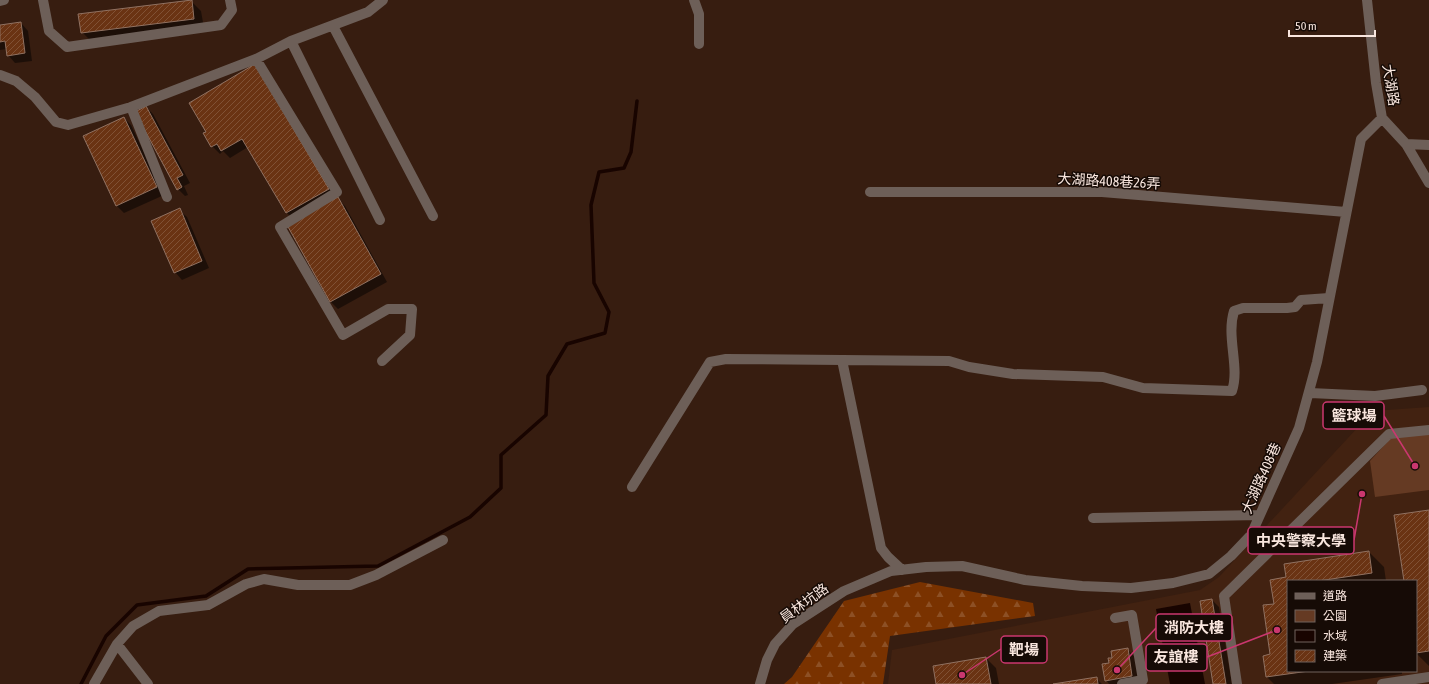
<svg xmlns="http://www.w3.org/2000/svg" width="1429" height="684" viewBox="0 0 1429 684" font-family="'Asap Condensed','Noto Sans TC',sans-serif">
<style>
.built{fill:#422211;fill-rule:evenodd}
.forest{fill:url(#forest-firs)}
.park{fill:#653a23}
.water{fill:#180400}
.shadow{fill:#0007}
.lines{fill:none;stroke-linecap:round;stroke-linejoin:round}
.stream{stroke:#180400;stroke-width:3.5}
.building{fill:url(#building-hatch);stroke:#907161}
.minor{stroke:#6d5f58;stroke-width:10}
.labels{text-anchor:middle;dominant-baseline:central;stroke-width:3;stroke-linejoin:round;paint-order:stroke}
.street-label{font-size:14px;fill:#f9e6de;stroke:#160b06}
.leader{fill:none;stroke:#ca376f;stroke-width:1.5}
.callout-dot{fill:#ca376f;stroke:#160b06;stroke-width:1.5}
.callout{fill:#160b06;stroke:#ca376f;stroke-width:1.5}
.callout-label{font-size:15px;text-anchor:middle;font-weight:bold;fill:#f9e6de}
</style>
<defs>
<pattern id="forest-firs" width="22" height="20" patternUnits="userSpaceOnUse"><rect width="22" height="20" fill="#793200"/><path d="M5 1l3.5 6h-7zM16 11l3.5 6h-7z" fill="#8d5025"/></pattern>
<pattern id="building-hatch" width="6" height="6" patternUnits="userSpaceOnUse"><rect width="6" height="6" fill="#6a3313"/><path d="M-1 1l2-2M0 6l6-6M5 7l2-2" fill="none" stroke="#805135"/></pattern>
</defs>
<rect width="100%" height="100%" fill="#371d10"/>
<path class="built" d="M 1429,407 L 1429,684 L 888,684 L 892,650 L 1200,590 L 1219,577 L 1373,411 ZM 1288,581 L 1416,581 L 1416,671 L 1288,671 Z"/>
<path class="forest" d="M 920,582 L 1033,603 L 1035,616 L 890,636 L 883,684 L 784,684 L 792,677 L 844,601 Z"/>
<path class="park" d="M 1429,433 L 1429,490 L 1375,497 L 1370,461 L 1391,438 Z"/>
<path class="water" d="M 1190,603 L 1205,684 L 1170,684 L 1156,609 Z"/>
<path class="shadow" d="M 191,1 L 201,11 L 204,28 L 92,42 L 82,32 Z
M 21,23 L 28,31 L 32,61 L 15,63 L 8,55 L 7,49 L 0,50 L 0,26 Z
M 255,65 L 335,196 L 294,220 L 287,213 L 248,147 L 230,158 L 223,151 L 220,154 L 212,146 Z
M 146,107 L 153,114 L 190,183 L 184,186 L 188,195 L 185,196 L 178,189 Z
M 124,118 L 131,125 L 164,195 L 124,213 L 117,206 L 84,137 Z
M 337,198 L 345,206 L 387,282 L 338,309 L 331,302 L 288,226 Z
M 179,210 L 187,217 L 209,268 L 182,280 L 175,272 Z
M 1429,511 L 1429,666 L 1416,653 L 1416,581 L 1405,581 Z
M 1369,552 L 1384,567 L 1386,581 L 1288,581 L 1288,671 L 1402,671 L 1402,674 L 1332,684 L 1274,684 L 1267,677 L 1264,656 L 1271,655 L 1275,604 L 1287,578 Z
M 1212,600 L 1219,607 L 1232,684 L 1214,684 Z
M 1127,649 L 1142,664 L 1145,684 L 1109,684 L 1106,680 L 1110,664 L 1113,659 Z
M 986,658 L 996,668 L 999,684 L 937,684 Z
M 1096,678 L 1102,684 L 1059,684 Z"/>
<g class="lines">
<path class="stream" d="M 81,684 L 106,636 L 137,605 L 206,596 L 248,569 L 378,566 L 470,517 L 501,488 L 501,455 L 546,415 L 548,376 L 567,344 L 605,333 L 609,312 L 594,283 L 591,205 L 599,172 L 624,168 L 631,152 L 637,101"/>
</g>
<path class="building" d="M 192,0 L 194,19 L 81,33 L 78,14 Z
M 21,22 L 25,53 L 7,56 L 5,41 L 0,42 L 0,25 Z
M 255,64 L 329,189 L 286,213 L 242,139 L 221,151 L 217,144 L 211,147 L 203,133 L 206,132 L 189,103 Z
M 146,106 L 183,175 L 177,178 L 182,187 L 177,190 L 135,112 Z
M 124,117 L 157,187 L 116,206 L 83,136 Z
M 338,197 L 381,274 L 330,302 L 287,225 Z
M 180,208 L 202,261 L 174,273 L 151,221 Z
M 1429,510 L 1429,651 L 1416,653 L 1416,581 L 1404,581 L 1394,515 Z
M 1369,551 L 1372,573 L 1318,581 L 1288,581 L 1288,671 L 1309,671 L 1266,677 L 1263,656 L 1270,654 L 1263,605 L 1274,604 L 1270,580 L 1286,577 L 1284,564 Z
M 1212,599 L 1226,684 L 1213,684 L 1200,601 Z
M 1128,648 L 1132,676 L 1105,681 L 1102,664 L 1109,663 L 1108,658 L 1112,658 L 1111,651 Z
M 986,657 L 991,684 L 936,684 L 933,666 Z
M 1097,677 L 1098,684 L 1053,684 Z"/>
<g class="lines">
<path class="minor" d="M 43,0 L 49,31 L 67,47 L 221,25 L 232,10 L 230,0
M 694,0 L 699,14 L 699,44
M 1367,0 L 1376,83 L 1382,118 L 1406,144 L 1429,183
M 0,1 L 4,0
M 333,26 L 433,216
M 291,41 L 380,220
M 256,59 L 337,192 L 280,227 L 343,335 L 388,309 L 412,309 L 410,335 L 382,361
M 0,75 L 16,81 L 35,97 L 56,122 L 68,125 L 131,107 L 256,59 L 291,41 L 368,12 L 383,0
M 131,107 L 167,197
M 1406,144 L 1429,145
M 870,192 L 1102,192 L 1346,212
M 842,360 L 881,548 L 888,557 L 902,570
M 1310,393 L 1375,396 L 1422,390
M 632,487 L 710,362 L 726,359 L 949,361 L 969,367 L 1013,374 L 1103,377 L 1143,388 L 1232,391 C 1240,367 1226,337 1234,311 L 1243,308 L 1287,308 L 1295,307 L 1301,300 L 1329,298
M 1093,518 L 1260,515
M 1115,618 L 1132,615 L 1143,680 L 1122,684
M 117,644 L 148,684
M 94,684 L 117,644 L 133,626 L 159,611 L 208,605 L 246,584 L 264,579 L 298,585 L 350,585 L 376,575 L 443,540
M 760,684 L 767,660 L 775,644 L 793,624 L 844,591 L 891,571 L 926,567 L 962,566 L 1025,580 L 1082,586 L 1131,588 L 1173,583 L 1209,574 L 1231,556 L 1251,535 L 1299,428 L 1317,362 L 1361,139 L 1382,118
M 1237,684 L 1224,596 L 1389,434 L 1429,430
M 1382,684 L 1429,677"/>
</g>
<g class="labels">
<g class="street-label">
<text transform="translate(1391 85) rotate(81)">大湖路</text>
<text transform="translate(1109 181) rotate(3)">大湖路408巷26弄</text>
<text transform="translate(1261 478) rotate(-66)">大湖路408巷</text>
<text transform="translate(804 603) rotate(-36)">員林坑路</text>
</g>
</g>
<path class="leader" d="M1415 466L1384 416M1362 494L1354 540M1117 670L1156 628M962 675L1001 649M1277 630L1207 657"/>
<g class="callout-dot">
<circle cx="1415" cy="466" r="4"/>
<circle cx="1362" cy="494" r="4"/>
<circle cx="1117" cy="670" r="4"/>
<circle cx="962" cy="675" r="4"/>
<circle cx="1277" cy="630" r="4"/>
</g>
<g class="callout">
<rect x="1323" y="402" width="61" height="27" rx="4"/>
<rect x="1248" y="527" width="106" height="27" rx="4"/>
<rect x="1156" y="614" width="76" height="27" rx="4"/>
<rect x="1001" y="636" width="46" height="27" rx="4"/>
<rect x="1146" y="644" width="61" height="27" rx="4"/>
</g>
<g class="callout-label">
<text x="1354" y="421">籃球場</text>
<text x="1301" y="546">中央警察大學</text>
<text x="1194" y="633">消防大樓</text>
<text x="1024" y="655">靶場</text>
<text x="1176" y="662">友誼樓</text>
</g>
<rect x="1287" y="580" width="130" height="92" fill="#160b06" stroke="#71635c"/>
<rect x="1295" y="593" width="20" height="6" fill="#6d5f58" stroke="#71635c"/>
<text x="1323" y="600" font-size="12" fill="#f9e6de">道路</text>
<rect x="1295" y="610" width="20" height="12" fill="#653a23" stroke="#71635c"/>
<text x="1323" y="620" font-size="12" fill="#f9e6de">公園</text>
<rect x="1295" y="630" width="20" height="12" fill="#180400" stroke="#71635c"/>
<text x="1323" y="640" font-size="12" fill="#f9e6de">水域</text>
<rect x="1295" y="650" width="20" height="12" fill="url(#building-hatch)" stroke="#71635c"/>
<text x="1323" y="660" font-size="12" fill="#f9e6de">建築</text>
<path d="M1289 30v6h86v-6" fill="none" stroke="#f9e6de" stroke-width="2"/>
<text x="1295" y="30" font-size="12" fill="#f9e6de" stroke="#160b06" stroke-width="3" paint-order="stroke">50 m</text>
</svg>
